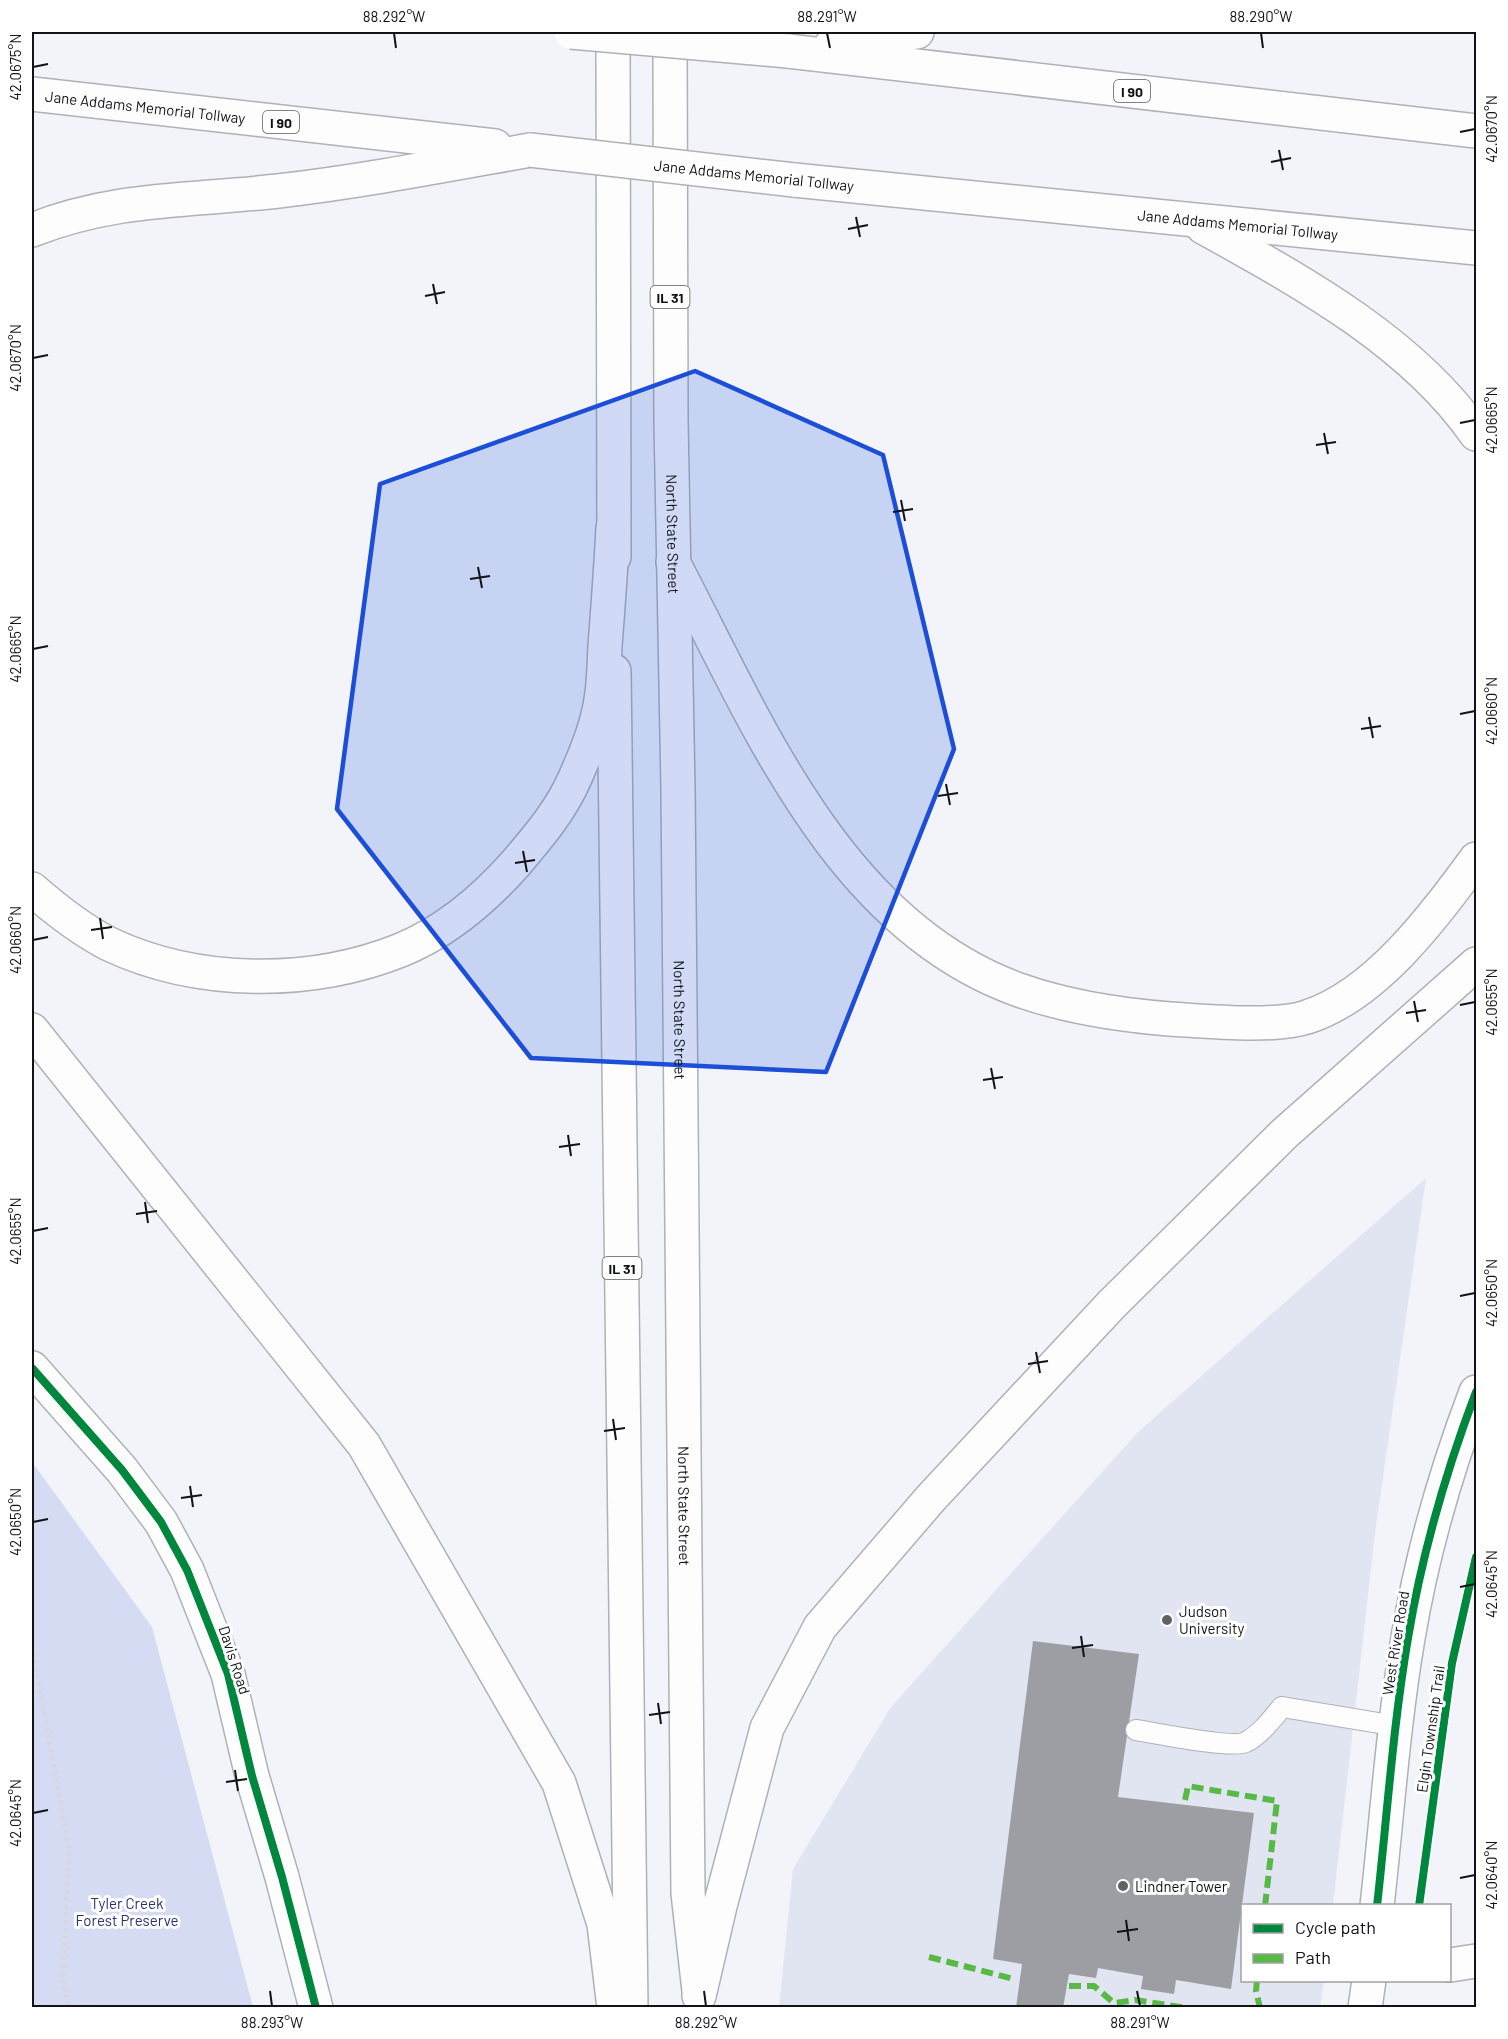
<svg xmlns="http://www.w3.org/2000/svg" width="1508" height="2039" viewBox="0 0 1508 2039" font-family="Barlow,sans-serif">
<style>
.built{fill:#e1e5f2}
.green{fill:#d4dbf2}
.building{fill:#9c9ea3}
.lines{fill:none;stroke-linecap:round;stroke-linejoin:round}
.service-casing{stroke:#b0b1b6;stroke-width:22}
.minor-casing{stroke:#b0b1b6;stroke-width:36}
.primary-casing{stroke:#b0b1b6;stroke-width:36}
.motorway-casing{stroke:#b0b1b6;stroke-width:36}
.path{stroke:#d7d7da;stroke-width:4;stroke-dasharray:3 4.5;stroke-linecap:butt}
.service{stroke:#fdfdfe;stroke-width:20}
.minor{stroke:#fdfdfe;stroke-width:33}
.primary{stroke:#fdfdfe;stroke-width:33}
.motorway{stroke:#fdfdfe;stroke-width:33}
.motorway-bridge-casing{stroke:#b0b1b6;stroke-width:36;stroke-linecap:butt}
.motorway-bridge{stroke:#fdfdfe;stroke-width:33}
.quiet{stroke:#58b947;stroke-width:6;stroke-dasharray:12 6;stroke-linecap:butt}
.cycleway-casing{stroke:#fff;stroke-width:11}
.cycleway{stroke:#00873e;stroke-width:8}
.marked{fill:#1d4ed8;fill-opacity:0.2;stroke:#1d4ed8;stroke-width:4.5;stroke-linejoin:round}
.ticks{fill:none;stroke:#111317;stroke-width:2}
.poi-dot{fill:#606266;stroke:#fff;stroke-width:2}
.labels{text-anchor:middle;dominant-baseline:central;stroke-width:6;stroke-linejoin:round;paint-order:stroke}
.shield{fill:#fff;stroke:#585a5d;stroke-width:1.5}
.shield-label{font-size:14px;font-weight:bold;fill:#111317}
.street-label{font-size:15px;fill:#111317;stroke:#fff}
.poi-label{font-size:15px;fill:#111317;stroke:#fff;text-anchor:start}
.park-label{font-size:15px;fill:#283274;stroke:#fff}
.neatline{fill:none;stroke:#111317;stroke-width:2}
.ticks-label{font-size:15px;text-anchor:middle;fill:#111317}
</style>
<rect width="100%" height="100%" fill="#f2f4fa"/>
<path class="built" d="M 1426,1178 L 1375,1533 L 1333,1905 L 1242,1906 L 1242,1980 L 1324,1981 L 1320,2007 L 779,2008 L 793,1869 L 891,1707 L 1138,1432 Z"/>
<path class="green" d="M 32,1462 L 152,1627 L 253,2007 L 32,2007 Z"/>
<path class="building" d="M 1033,1641 L 1139,1654 L 1118,1797 L 1254,1813 L 1231,1989 L 1176,1980 L 1174,1994 L 1141,1989 L 1143,1976 L 1098,1968 L 1096,1978 L 1069,1974 L 1063,2008 L 1016,2008 L 1022,1964 L 993,1959 Z"/>
<g class="lines">
<g class="service-casing">
<path id="service" d="M 1136,1730 C 1156,1733 1232,1749 1246,1742 C 1261,1734 1272,1719 1282,1707 L 1397,1726"/>
</g>
<g class="minor-casing">
<path id="minor" d="M 32,1368 L 122,1470 L 161,1522 L 187,1570 L 228,1674 L 252,1776 L 282,1877 L 316,2008
M 1377,1906 C 1387,1817 1393,1726 1408,1638 C 1422,1554 1446,1471 1476,1392
M 1450,1965 L 1476,1961
M 1365,2008 L 1369,1980"/>
</g>
<g class="primary-casing">
<g id="primary">
<path d="M 613,32 L 614,557"/>
<path id="s1" d="M 670,32 L 671,421 L 678,788 L 688,1893 L 699,1991"/>
<path d="M 614,671 L 631,2008"/>
</g>
</g>
<g class="motorway-casing">
<g id="motorway">
<path d="M 832,44 L 917,32"/>
<path d="M 788,51 L 1476,131"/>
<path id="s2" d="M 32,94 L 495,146"/>
<path id="s3" d="M 794,180 L 1476,248"/>
<path d="M 1203,227 C 1300,281 1411,341 1476,434"/>
<path d="M 32,230 C 115,197 191,201 278,191 C 363,181 446,165 530,150"/>
<path d="M 673,562 C 756,720 837,925 1019,990 C 1067,1007 1119,1015 1170,1019 C 1205,1021 1275,1028 1307,1017 C 1376,995 1434,916 1476,859"/>
<path d="M 32,889 C 56,910 80,929 109,944 C 198,986 311,986 401,950 C 445,932 485,898 516,863 C 539,836 561,810 575,778 C 586,753 597,727 601,700 C 604,683 604,664 605,646 C 608,607 611,567 613,528"/>
<path d="M 32,1030 L 364,1445 L 559,1783 L 604,1924 L 614,2008"/>
<path d="M 699,1996 L 720,1906 L 767,1728 L 820,1627 L 931,1498 L 1112,1304 L 1284,1134 L 1476,964"/>
</g>
</g>
<path class="path" d="M 32,1646 L 69,1850 L 63,1981 L 69,2008"/>
<use href="#service" class="service"/>
<use href="#minor" class="minor"/>
<use href="#primary" class="primary"/>
<use href="#motorway" class="motorway"/>
<g class="motorway-bridge-casing">
<path id="motorway-bridge" d="M 571,32 L 788,51
M 530,150 L 794,180"/>
</g>
<use href="#motorway-bridge" class="motorway-bridge"/>
<path class="quiet" d="M 1185,1800 L 1188,1786 L 1277,1801 L 1265,1906
M 929,1957 L 1014,1979
M 1257,1980 L 1256,1991 L 1260,2008
M 1069,1986 L 1094,1986 L 1114,2003 L 1135,2000 L 1187,2008"/>
<g class="cycleway-casing">
<path id="cycleway" d="M 32,1368 L 122,1470 L 161,1522 L 187,1570 L 228,1674 L 252,1776 L 282,1877 L 316,2008
M 1377,1906 C 1387,1817 1393,1726 1408,1638 C 1422,1554 1446,1471 1476,1392
M 1419,1906 L 1452,1663 L 1476,1557"/>
</g>
<use href="#cycleway" class="cycleway"/>
</g>
<path class="marked" d="M 695,371 L 883,455 L 954,749 L 826,1072 L 531,1058 L 337,809 L 380,484 Z"/>
<path class="ticks" d="M 394,33 L 396,48M 827,33 L 830,48M 1261,33 L 1263,48M 33,67 L 48,64M 1460,132 L 1475,129M 1279,150 L 1283,170M 1271,162 L 1291,158M 856,217 L 860,237M 848,229 L 868,225M 433,284 L 437,304M 425,296 L 445,292M 33,358 L 48,355M 1460,423 L 1475,420M 1324,433 L 1328,454M 1316,445 L 1336,442M 901,500 L 905,521M 893,512 L 913,509M 478,567 L 482,588M 470,579 L 490,576M 33,649 L 48,646M 1460,714 L 1475,711M 1369,717 L 1373,738M 1361,729 L 1381,726M 946,784 L 950,805M 938,796 L 958,793M 523,851 L 527,872M 515,863 L 535,860M 100,918 L 103,939M 91,930 L 112,927M 33,940 L 48,937M 1414,1001 L 1418,1022M 1460,1005 L 1475,1002M 1406,1013 L 1426,1010M 991,1068 L 995,1089M 983,1080 L 1003,1077M 568,1135 L 571,1156M 559,1147 L 580,1144M 145,1202 L 148,1223M 136,1214 L 157,1211M 33,1231 L 48,1228M 1460,1296 L 1475,1293M 1036,1352 L 1040,1373M 1028,1364 L 1048,1361M 613,1419 L 616,1440M 604,1431 L 625,1428M 190,1486 L 193,1507M 181,1498 L 202,1495M 33,1522 L 48,1519M 1460,1587 L 1475,1584M 1081,1636 L 1084,1657M 1072,1648 L 1093,1645M 658,1703 L 661,1724M 649,1715 L 670,1712M 235,1770 L 238,1791M 226,1782 L 247,1779M 33,1813 L 48,1810M 1460,1878 L 1475,1875M 1126,1920 L 1129,1941M 1117,1932 L 1138,1929M 270,1991 L 272,2006M 704,1991 L 706,2006M 1137,1991 L 1140,2006"/>
<g class="poi-dot">
<circle cx="1167" cy="1620" r="6"/>
<circle cx="1123" cy="1886" r="6"/>
</g>
<g class="labels">
<g class="shield">
<rect x="1114" y="80" width="36" height="22" rx="4.5"/>
<rect x="263" y="111" width="36" height="22" rx="4.5"/>
<rect x="650.5" y="286" width="39" height="22" rx="4.5"/>
<rect x="602.5" y="1257" width="39" height="22" rx="4.5"/>
</g>
<g class="shield-label">
<text x="1132" y="91">I 90</text>
<text x="281" y="122">I 90</text>
<text x="670" y="297">IL 31</text>
<text x="622" y="1268">IL 31</text>
</g>
<g class="street-label">
<text stroke="none"><textPath href="#s2" startOffset="114">Jane Addams Memorial Tollway</textPath></text>
<text transform="translate(754 175) rotate(6)">Jane Addams Memorial Tollway</text>
<text stroke="none"><textPath href="#s3" startOffset="446">Jane Addams Memorial Tollway</textPath></text>
<text stroke="none"><textPath href="#s1" startOffset="502">North State Street</textPath></text>
<text stroke="none"><textPath href="#s1" startOffset="988">North State Street</textPath></text>
<text stroke="none"><textPath href="#s1" startOffset="1474">North State Street</textPath></text>
<text transform="translate(1395 1643) rotate(-81)">West River Road</text>
<text transform="translate(235 1660) rotate(72)">Davis Road</text>
<text transform="translate(1430 1729) rotate(-82)">Elgin Township Trail</text>
</g>
<g class="poi-label">
<text x="1179" y="1611">Judson<tspan x="1179" dy="17">University</tspan></text>
<text x="1135" y="1886">Lindner Tower</text>
</g>
<g class="park-label">
<text x="127" y="1903">Tyler Creek<tspan x="127" dy="17">Forest Preserve</tspan></text>
</g>
</g>
<rect width="1508" height="2039" fill="none" stroke="#ffffff" stroke-width="66"/>
<rect x="1241" y="1904" width="210" height="78" fill="#ffffff" stroke="#a0a1a2" stroke-width="1.5"/>
<rect x="1253" y="1924" width="30" height="9" fill="#00873e" stroke="#a0a1a2" stroke-width="1.5"/>
<text x="1295" y="1934" font-size="18" fill="#111317">Cycle path</text>
<rect x="1253" y="1954" width="30" height="9" fill="#58b947" stroke="#a0a1a2" stroke-width="1.5"/>
<text x="1295" y="1964" font-size="18" fill="#111317">Path</text>
<rect x="33" y="33" width="1442" height="1973" class="neatline"/>
<g class="ticks-label">
<text x="394" y="22">88.292°W</text>
<text x="827" y="22">88.291°W</text>
<text x="1261" y="22">88.290°W</text>
<text transform="translate(16 67) rotate(-90)" y="5">42.0675°N</text>
<text transform="translate(1492 129) rotate(-90)" y="5">42.0670°N</text>
<text transform="translate(16 358) rotate(-90)" y="5">42.0670°N</text>
<text transform="translate(1492 420) rotate(-90)" y="5">42.0665°N</text>
<text transform="translate(16 649) rotate(-90)" y="5">42.0665°N</text>
<text transform="translate(1492 711) rotate(-90)" y="5">42.0660°N</text>
<text transform="translate(16 940) rotate(-90)" y="5">42.0660°N</text>
<text transform="translate(1492 1002) rotate(-90)" y="5">42.0655°N</text>
<text transform="translate(16 1231) rotate(-90)" y="5">42.0655°N</text>
<text transform="translate(1492 1293) rotate(-90)" y="5">42.0650°N</text>
<text transform="translate(16 1522) rotate(-90)" y="5">42.0650°N</text>
<text transform="translate(1492 1584) rotate(-90)" y="5">42.0645°N</text>
<text transform="translate(16 1813) rotate(-90)" y="5">42.0645°N</text>
<text transform="translate(1492 1875) rotate(-90)" y="5">42.0640°N</text>
<text x="272" y="2028">88.293°W</text>
<text x="706" y="2028">88.292°W</text>
<text x="1140" y="2028">88.291°W</text>
</g>
</svg>
